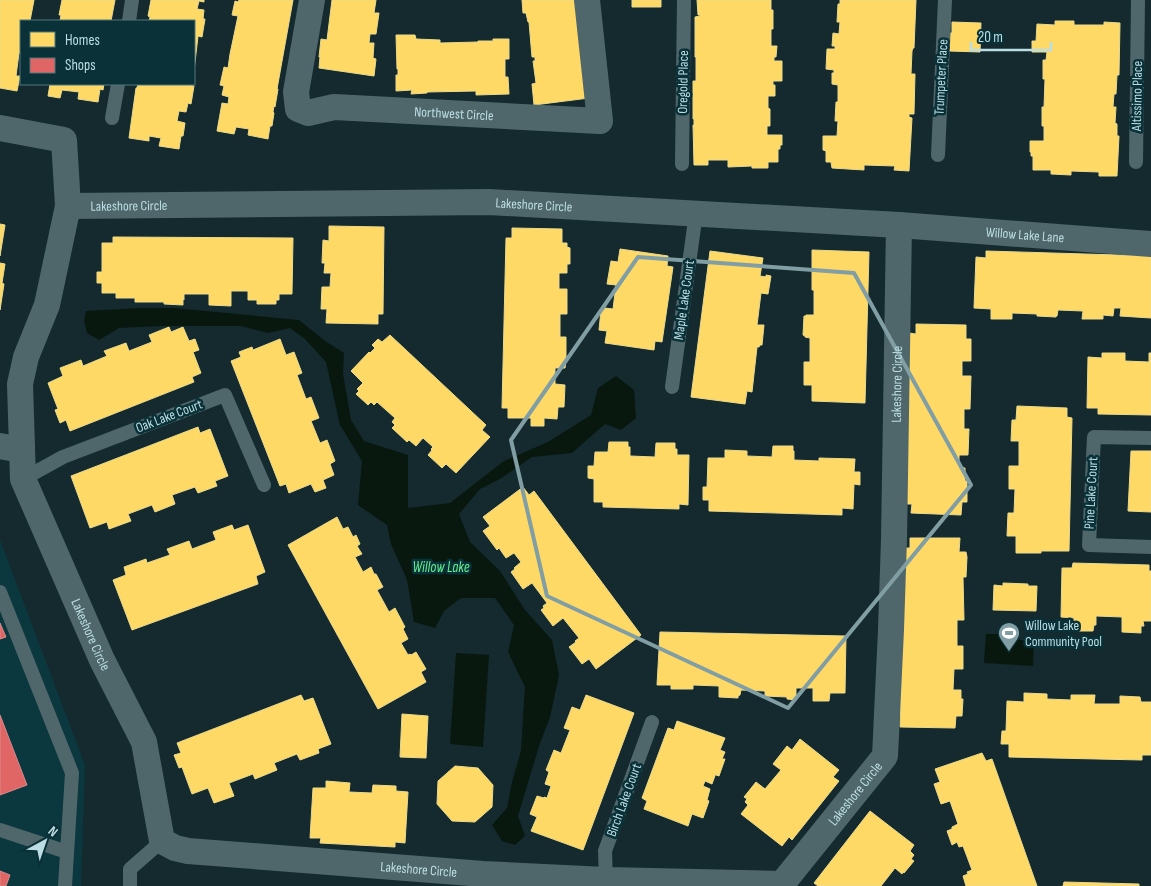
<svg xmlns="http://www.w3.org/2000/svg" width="1151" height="886" viewBox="0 0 1151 886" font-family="'Sofia Sans Condensed',sans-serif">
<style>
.built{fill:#0b373e}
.water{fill:#08180e}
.homes{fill:#ffd966;stroke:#ebda8c}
.shops{fill:#e06666;stroke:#d58a8c}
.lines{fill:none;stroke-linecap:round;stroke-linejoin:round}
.lane{stroke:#4f676b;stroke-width:14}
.street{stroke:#4f676b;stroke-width:26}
.marked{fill:none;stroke:#819ea4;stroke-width:4;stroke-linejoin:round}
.labels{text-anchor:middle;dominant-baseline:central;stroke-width:5;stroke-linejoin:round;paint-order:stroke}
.street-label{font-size:14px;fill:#bbdde3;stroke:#0a3138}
.poi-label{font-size:14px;fill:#bbdde3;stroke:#0a3138;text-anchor:start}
.water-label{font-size:15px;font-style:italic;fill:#61f08d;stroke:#0a3138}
</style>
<rect width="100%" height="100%" fill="#142a2e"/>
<path class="built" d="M 0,540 L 85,765 L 81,886 L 0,886 Z"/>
<path class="water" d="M 140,308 L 174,308 L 299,320 L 325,341 L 344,353 L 343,374 L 351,420 L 364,441 L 408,455 L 408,508 L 450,503 L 504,461 L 548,442 L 591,415 L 598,388 L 616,376 L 634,390 L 636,418 L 621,430 L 605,424 L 572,453 L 532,457 L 500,479 L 480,489 L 459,514 L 470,542 L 500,571 L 525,610 L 552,640 L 559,675 L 550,717 L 539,746 L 518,816 L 525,836 L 515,845 L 502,841 L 492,825 L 507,808 L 512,782 L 521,751 L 525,687 L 508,652 L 514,625 L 495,598 L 461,598 L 444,611 L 435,628 L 414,622 L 407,580 L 391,544 L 387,525 L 358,505 L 362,461 L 340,425 L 326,362 L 305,339 L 290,328 L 268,333 L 241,326 L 161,326 L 119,328 L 99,340 L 87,333 L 84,321 L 86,311 Z
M 986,634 L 1000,634 L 1000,638 L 1034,641 L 1033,666 L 984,663 Z
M 456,653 L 489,655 L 483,747 L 450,744 Z"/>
<path class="homes" d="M 0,0 L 34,0 L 30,21 L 21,21 L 21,54 L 19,53 L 16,76 L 20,76 L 17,91 L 0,88 Z
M 62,0 L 115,0 L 111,21 L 60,21 L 61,15 L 59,15 Z
M 151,0 L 204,0 L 204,2 L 199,1 L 197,9 L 204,10 L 203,19 L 205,19 L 202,37 L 198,36 L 194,71 L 194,21 L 149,21 L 150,17 L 148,16 Z
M 239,0 L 293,0 L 277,89 L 278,89 L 275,107 L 274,106 L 273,112 L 274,113 L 272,126 L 270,126 L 268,139 L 248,135 L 249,129 L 236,127 L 234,134 L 217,131 L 222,103 L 228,104 L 229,97 L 222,95 L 224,86 L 220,85 L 224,67 L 228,68 L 230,54 L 238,16 L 232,15 L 235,1 L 238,2 Z
M 332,0 L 376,0 L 374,13 L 379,13 L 376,34 L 370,34 L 369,43 L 374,43 L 373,58 L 376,59 L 374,76 L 319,68 L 320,57 L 319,57 L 321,39 L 327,40 Z
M 522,0 L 578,0 L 589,98 L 534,105 L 532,84 L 536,83 L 533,61 L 535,61 L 535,57 L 532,57 L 529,22 L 528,22 L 526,13 L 523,13 Z
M 632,0 L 661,0 L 661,7 L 632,7 Z
M 697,0 L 771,0 L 771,10 L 773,10 L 773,29 L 771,29 L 771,46 L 777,46 L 776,57 L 774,57 L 774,61 L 782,61 L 782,81 L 773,81 L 773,85 L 775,85 L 775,96 L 768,96 L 768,108 L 770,109 L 770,126 L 767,126 L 767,135 L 782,135 L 782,145 L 780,145 L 780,149 L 778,149 L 778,162 L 768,162 L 768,168 L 752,168 L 752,166 L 728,167 L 728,160 L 708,160 L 708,165 L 694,165 L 693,125 L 694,125 L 694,119 L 693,119 L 693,81 L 696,81 L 696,57 L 695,57 L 695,17 L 700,16 L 700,15 L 698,15 Z
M 840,0 L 916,0 L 914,48 L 913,48 L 912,51 L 911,74 L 915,74 L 914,114 L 909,114 L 909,117 L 912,118 L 909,171 L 894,170 L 895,166 L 864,165 L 864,170 L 832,168 L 831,162 L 826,162 L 826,151 L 823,150 L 823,136 L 837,136 L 838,121 L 835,121 L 836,102 L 838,102 L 838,85 L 832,84 L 832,73 L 834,73 L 834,70 L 826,69 L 827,49 L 835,49 L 835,46 L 832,46 L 833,33 L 839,34 L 840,22 L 837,22 L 838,4 L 840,4 Z
M 1055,21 L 1074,21 L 1074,25 L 1104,25 L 1104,22 L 1120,23 L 1119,75 L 1117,75 L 1116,94 L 1114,94 L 1113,107 L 1116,107 L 1115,123 L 1117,124 L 1117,136 L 1119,136 L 1117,176 L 1099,176 L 1099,172 L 1071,171 L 1071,175 L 1051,174 L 1051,170 L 1033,170 L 1033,156 L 1031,156 L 1031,152 L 1030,152 L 1030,141 L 1044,141 L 1044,126 L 1042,126 L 1042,107 L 1044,107 L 1045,79 L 1043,79 L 1043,60 L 1046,60 L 1047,52 L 1032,52 L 1032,41 L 1036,41 L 1037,24 L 1055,25 Z
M 952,22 L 981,23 L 980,52 L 949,51 L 950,33 L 952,33 Z
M 396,35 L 415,35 L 416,39 L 440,40 L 440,43 L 478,42 L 478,41 L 493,41 L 493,39 L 509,39 L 509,59 L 505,59 L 505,77 L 508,77 L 509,94 L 476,95 L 476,91 L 427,92 L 427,93 L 411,94 L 412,90 L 396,91 L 396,75 L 398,75 L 398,69 L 397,69 Z
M 50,84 L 104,84 L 103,90 L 100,89 L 98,102 L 78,99 L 79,92 L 62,90 L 60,98 L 48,96 Z
M 138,84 L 185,84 L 194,86 L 191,104 L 188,103 L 186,112 L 179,111 L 177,121 L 185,123 L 183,136 L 181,136 L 179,149 L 159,146 L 161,138 L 149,136 L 149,141 L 129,138 L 136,88 L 137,88 Z
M 0,224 L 5,225 L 0,256 Z
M 329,226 L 384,227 L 383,314 L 378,314 L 378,324 L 326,323 L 327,309 L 321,309 L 322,287 L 330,287 L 331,273 L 324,273 L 325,263 L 322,263 L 323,240 L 329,241 Z
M 512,228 L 562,229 L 562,243 L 567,243 L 567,247 L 570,248 L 570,264 L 567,264 L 567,273 L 559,273 L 559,289 L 567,289 L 567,314 L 560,314 L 560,337 L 566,337 L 566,360 L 565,368 L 555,368 L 555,384 L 565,385 L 564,407 L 558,407 L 557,419 L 544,418 L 544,426 L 531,426 L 531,418 L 508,418 L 508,408 L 502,408 L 506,238 L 512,238 Z
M 113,237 L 293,238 L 292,294 L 279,294 L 279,300 L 276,300 L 276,304 L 257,304 L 257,300 L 248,300 L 248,291 L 231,291 L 231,306 L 209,305 L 209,294 L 184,294 L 184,300 L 183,299 L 183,305 L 164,304 L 164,302 L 135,302 L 135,298 L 116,298 L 116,293 L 102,293 L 102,283 L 97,283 L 97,272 L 102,272 L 102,243 L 113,243 Z
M 620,249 L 668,256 L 667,266 L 673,267 L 662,342 L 655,341 L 654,350 L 605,343 L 607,331 L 599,330 L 601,310 L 604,310 L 605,308 L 613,309 L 616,285 L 607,284 L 611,261 L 618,262 Z
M 812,250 L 869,252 L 865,403 L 812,401 L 812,385 L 804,385 L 804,362 L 810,362 L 810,338 L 805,337 L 805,336 L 803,335 L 804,316 L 806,316 L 806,315 L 814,315 L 814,290 L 812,290 Z
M 710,251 L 763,258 L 760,276 L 766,277 L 766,275 L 771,276 L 768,294 L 761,293 L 757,325 L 764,325 L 762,345 L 760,345 L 759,347 L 757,347 L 752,392 L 747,391 L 745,404 L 691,397 Z
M 986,251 L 1151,256 L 1151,318 L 1120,316 L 1121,308 L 1114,308 L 1113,316 L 1103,315 L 1103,319 L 1082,319 L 1083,311 L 1058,310 L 1057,316 L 1056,316 L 1056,317 L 1037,316 L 1037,314 L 1012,313 L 1012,319 L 991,319 L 991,309 L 974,308 L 976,257 L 986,258 Z
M 0,263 L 5,264 L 2,283 L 4,284 L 0,310 Z
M 916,324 L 966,325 L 966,339 L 971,339 L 971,361 L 962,361 L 962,376 L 971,376 L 970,409 L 964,409 L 964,429 L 969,429 L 968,455 L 959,455 L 959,467 L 965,468 L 965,481 L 967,481 L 967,502 L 962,502 L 961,515 L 911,513 L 912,504 L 904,504 L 909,333 L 916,334 Z
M 169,327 L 171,332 L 183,327 L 189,341 L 195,339 L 199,350 L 193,352 L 201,373 L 192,377 L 194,382 L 70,431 L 66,420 L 60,423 L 55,410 L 58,409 L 48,383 L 63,376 L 60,368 L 81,360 L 83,366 L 107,356 L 104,351 L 126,343 L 129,351 L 152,342 L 149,335 Z
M 390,335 L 486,425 L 482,430 L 490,437 L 456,473 L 446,464 L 442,468 L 428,455 L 432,450 L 431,449 L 433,447 L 423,438 L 416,446 L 409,440 L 407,442 L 392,428 L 395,425 L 392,422 L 395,418 L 377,402 L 374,405 L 371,402 L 368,405 L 356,394 L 359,391 L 357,389 L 363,383 L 351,371 L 369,352 L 370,353 L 375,348 L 372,345 L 378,339 L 382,342 Z
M 280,339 L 286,355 L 294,352 L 302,373 L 297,375 L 306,399 L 311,397 L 319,418 L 311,421 L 320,443 L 327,440 L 335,461 L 330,464 L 334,475 L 323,480 L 326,488 L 315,492 L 311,484 L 289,493 L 286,484 L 280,486 L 231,361 L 241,357 L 239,352 L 252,347 L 253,350 Z
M 1102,353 L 1125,353 L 1125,361 L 1149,362 L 1149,353 L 1151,353 L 1151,415 L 1098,414 L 1098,408 L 1087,408 L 1088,357 L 1102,358 Z
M 1017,406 L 1067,408 L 1067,417 L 1072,418 L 1069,551 L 1041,551 L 1041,553 L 1016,553 L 1016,536 L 1007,536 L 1008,513 L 1014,513 L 1015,489 L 1009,489 L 1009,466 L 1019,466 L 1019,441 L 1011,441 L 1012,420 L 1016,420 Z
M 198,427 L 200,433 L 210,429 L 228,476 L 215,481 L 217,486 L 198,493 L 195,487 L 172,495 L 175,504 L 155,512 L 152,505 L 128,514 L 131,521 L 109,529 L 107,522 L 90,528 L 71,476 Z
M 609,442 L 628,442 L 628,447 L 630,447 L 630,456 L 655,457 L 656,443 L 675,443 L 675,449 L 677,449 L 677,455 L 689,455 L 688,505 L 679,504 L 679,509 L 603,507 L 603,502 L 594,502 L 594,479 L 588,478 L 588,466 L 594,466 L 595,452 L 608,452 Z
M 773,446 L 793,446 L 793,451 L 794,451 L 794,460 L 819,461 L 819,458 L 855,459 L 854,472 L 860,472 L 860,485 L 854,484 L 853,509 L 842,508 L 842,515 L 709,511 L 709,500 L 703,500 L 703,487 L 707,487 L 708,458 L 725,458 L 725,450 L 747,451 L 747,456 L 772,457 Z
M 1131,451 L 1151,451 L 1151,512 L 1128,511 Z
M 523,487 L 529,495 L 534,491 L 641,635 L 596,669 L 589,659 L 582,664 L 569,647 L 576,642 L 575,641 L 579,638 L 563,618 L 553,626 L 541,610 L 544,608 L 543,606 L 547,603 L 532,583 L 523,589 L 511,572 L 515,569 L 514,568 L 521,562 L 514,553 L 506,558 L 499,548 L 497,550 L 483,531 L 490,526 L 483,517 Z
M 337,517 L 343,529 L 348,527 L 353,537 L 356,535 L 360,544 L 357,546 L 362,554 L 355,557 L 363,572 L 371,567 L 374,574 L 376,574 L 383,587 L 377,590 L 389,612 L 395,608 L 405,627 L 403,629 L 408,639 L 401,643 L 408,655 L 410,654 L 411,655 L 416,652 L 426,669 L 421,672 L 426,682 L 378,709 L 288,545 Z
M 232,525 L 234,530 L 248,525 L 265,572 L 256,576 L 258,584 L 132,630 L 113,580 L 126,575 L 124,567 L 146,559 L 147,563 L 170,555 L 167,549 L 189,541 L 192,549 L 216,540 L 213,532 Z
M 910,538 L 960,538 L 959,552 L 966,552 L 967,557 L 966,577 L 963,577 L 964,620 L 957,620 L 957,646 L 963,646 L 963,669 L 954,669 L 953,690 L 961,690 L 961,699 L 963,699 L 962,716 L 956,716 L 955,728 L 900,727 L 904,548 L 910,548 Z
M 1073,563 L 1149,565 L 1149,571 L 1151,571 L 1151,621 L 1143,621 L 1144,626 L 1141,626 L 1141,633 L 1122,632 L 1122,617 L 1096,616 L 1096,625 L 1094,625 L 1093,631 L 1074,631 L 1074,618 L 1061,617 L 1062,568 L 1072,568 Z
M 1003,583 L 1028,584 L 1028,586 L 1037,586 L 1036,611 L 993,610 L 994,585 L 1003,586 Z
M 660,632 L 846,636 L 845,693 L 830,693 L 829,701 L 813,701 L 813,688 L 796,688 L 796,700 L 787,699 L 787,697 L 765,696 L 765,691 L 741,690 L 740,695 L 738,696 L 738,698 L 719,697 L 719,686 L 693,685 L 693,689 L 671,689 L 671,685 L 657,685 Z
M 1024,693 L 1047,694 L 1047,699 L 1071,700 L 1071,695 L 1095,695 L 1094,704 L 1120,704 L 1120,696 L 1140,697 L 1141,702 L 1151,702 L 1151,755 L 1142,755 L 1142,760 L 1009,757 L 1009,744 L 1001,744 L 1002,731 L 1006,731 L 1007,701 L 1024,702 Z
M 301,695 L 304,701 L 313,698 L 331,744 L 318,749 L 319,753 L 300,760 L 297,754 L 274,763 L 277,770 L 255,779 L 253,774 L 229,783 L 234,796 L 214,803 L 208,788 L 192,794 L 182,767 L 179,768 L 174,755 L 181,753 L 177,743 Z
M 586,695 L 634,713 L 583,850 L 531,831 L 537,817 L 530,814 L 537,796 L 544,798 L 544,797 L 547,798 L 551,786 L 545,784 L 549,772 L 546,770 L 554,750 L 561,753 L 570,730 L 564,728 L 572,707 L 580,710 Z
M 402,714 L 428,716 L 426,758 L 400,757 Z
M 677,721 L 725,738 L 720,750 L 725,752 L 722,759 L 725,759 L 719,776 L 716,775 L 716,773 L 712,784 L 705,781 L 703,786 L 710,789 L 707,800 L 709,801 L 703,818 L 692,814 L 688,826 L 644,809 L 647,801 L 642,798 L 668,728 L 674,730 Z
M 800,739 L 839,770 L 833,777 L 839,781 L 792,840 L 789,837 L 782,846 L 741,814 L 748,805 L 745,802 L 747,799 L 744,797 L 756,782 L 765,789 L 781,770 L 773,764 L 787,746 L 792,750 Z
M 982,753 L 986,761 L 992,759 L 1037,886 L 966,886 L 963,876 L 968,874 L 967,872 L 972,870 L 963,846 L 959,847 L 957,842 L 952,845 L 947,831 L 952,829 L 952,827 L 958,824 L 950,801 L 941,804 L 934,784 L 940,782 L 935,769 Z
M 455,766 L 478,768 L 493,785 L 492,807 L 475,822 L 452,821 L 437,804 L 438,781 Z
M 326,781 L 350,783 L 349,792 L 372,793 L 373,785 L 396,786 L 396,791 L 408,792 L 405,843 L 395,842 L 395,847 L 320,843 L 321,838 L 310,838 L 313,788 L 326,788 Z
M 870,811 L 914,845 L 910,851 L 914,855 L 911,859 L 914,861 L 904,873 L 903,872 L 902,874 L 895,868 L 881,886 L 818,886 L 814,883 Z
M 1064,882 L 1139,884 L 1139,886 L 1063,886 Z"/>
<path class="shops" d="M 0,623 L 6,637 L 0,639 Z
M 0,715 L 27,785 L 0,795 Z
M 0,871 L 10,875 L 6,886 L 0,886 Z"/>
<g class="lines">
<path class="lane" d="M 129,21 L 132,0
M 112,118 L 118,84
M 938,155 L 945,0
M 1136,162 L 1138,0
M 682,164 L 684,0
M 672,387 L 696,213
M 1151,438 L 1094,437 L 1089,545 L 1151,547
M 23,479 L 63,457 L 225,395 L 264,485
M 0,592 L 72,773 L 65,886
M 0,830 L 67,852
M 606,880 L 605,851 L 652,722
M 130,886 L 130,869 L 162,841"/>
<g class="street">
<path id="s1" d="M 312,0 L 296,92 L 298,109 L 308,113 L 334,107 L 600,121 L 587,0"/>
<path id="s2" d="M 0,128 L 64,140 L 68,206 L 47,305 L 26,357 L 20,384 L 23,479 L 102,660 L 144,742 L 162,841 L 175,848 L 188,851 L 483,874 L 606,880 L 782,884 L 885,756 L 891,630 L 894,539 L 899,225"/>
<path id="s3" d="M 68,206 L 489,202 L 899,225 L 1151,244"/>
<path d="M 0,446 L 22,450"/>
</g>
</g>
<path class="marked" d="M 638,257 L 854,273 L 971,485 L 788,708 L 547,596 L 511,440 Z"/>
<defs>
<g id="stadium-pin" transform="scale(1.125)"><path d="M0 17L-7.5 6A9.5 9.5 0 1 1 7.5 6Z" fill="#819ea4" stroke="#0a3138"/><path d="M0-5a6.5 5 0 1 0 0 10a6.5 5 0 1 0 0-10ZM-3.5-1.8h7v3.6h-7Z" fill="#fff"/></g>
</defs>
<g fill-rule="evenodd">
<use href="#stadium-pin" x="1009" y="633"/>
</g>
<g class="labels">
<g class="street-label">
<text transform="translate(941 77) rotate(-87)">Trumpeter Place</text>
<text transform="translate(683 82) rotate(-89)">Oregold Place</text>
<text transform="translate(1137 96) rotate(-89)">Altissimo Place</text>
<text stroke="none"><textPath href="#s1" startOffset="268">Northwest Circle</textPath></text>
<text stroke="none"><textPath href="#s3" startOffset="466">Lakeshore Circle</textPath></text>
<text stroke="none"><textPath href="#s3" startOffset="61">Lakeshore Circle</textPath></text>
<text stroke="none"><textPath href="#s3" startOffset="958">Willow Lake Lane</textPath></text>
<text transform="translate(684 300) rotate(-82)">Maple Lake Court</text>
<text stroke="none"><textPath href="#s2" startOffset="1961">Lakeshore Circle</textPath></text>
<text transform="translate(169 416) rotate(-21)">Oak Lake Court</text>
<text transform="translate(1091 493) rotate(-87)">Pine Lake Court</text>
<text stroke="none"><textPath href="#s2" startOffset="581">Lakeshore Circle</textPath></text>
<text stroke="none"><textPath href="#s2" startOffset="1541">Lakeshore Circle</textPath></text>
<text transform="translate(624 800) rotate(-70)">Birch Lake Court</text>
<text stroke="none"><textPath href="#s2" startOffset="1061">Lakeshore Circle</textPath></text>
</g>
<g class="poi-label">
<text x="1025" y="625">Willow Lake<tspan x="1025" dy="16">Community Pool</tspan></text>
</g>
<g class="water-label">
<text x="441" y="567">Willow Lake</text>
</g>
</g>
<rect x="20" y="20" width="175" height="65" fill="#0a3138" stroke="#51767c"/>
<rect x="30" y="32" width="25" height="15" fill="#ffd966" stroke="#51767c"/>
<text x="65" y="45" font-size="15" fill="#bbdde3">Homes</text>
<rect x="30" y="58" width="25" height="15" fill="#e06666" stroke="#51767c"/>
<text x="65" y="70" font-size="15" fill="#bbdde3">Shops</text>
<g transform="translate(45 841) rotate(40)" stroke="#0a3138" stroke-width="4" paint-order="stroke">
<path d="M0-4L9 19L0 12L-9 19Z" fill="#bbdde3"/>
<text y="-8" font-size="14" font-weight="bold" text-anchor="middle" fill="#bbdde3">N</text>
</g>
<path d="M971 42v8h80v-8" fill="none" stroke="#bbdde3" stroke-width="2.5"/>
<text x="978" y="42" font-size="15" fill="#bbdde3" stroke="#0a3138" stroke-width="4" paint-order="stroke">20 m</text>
</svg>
